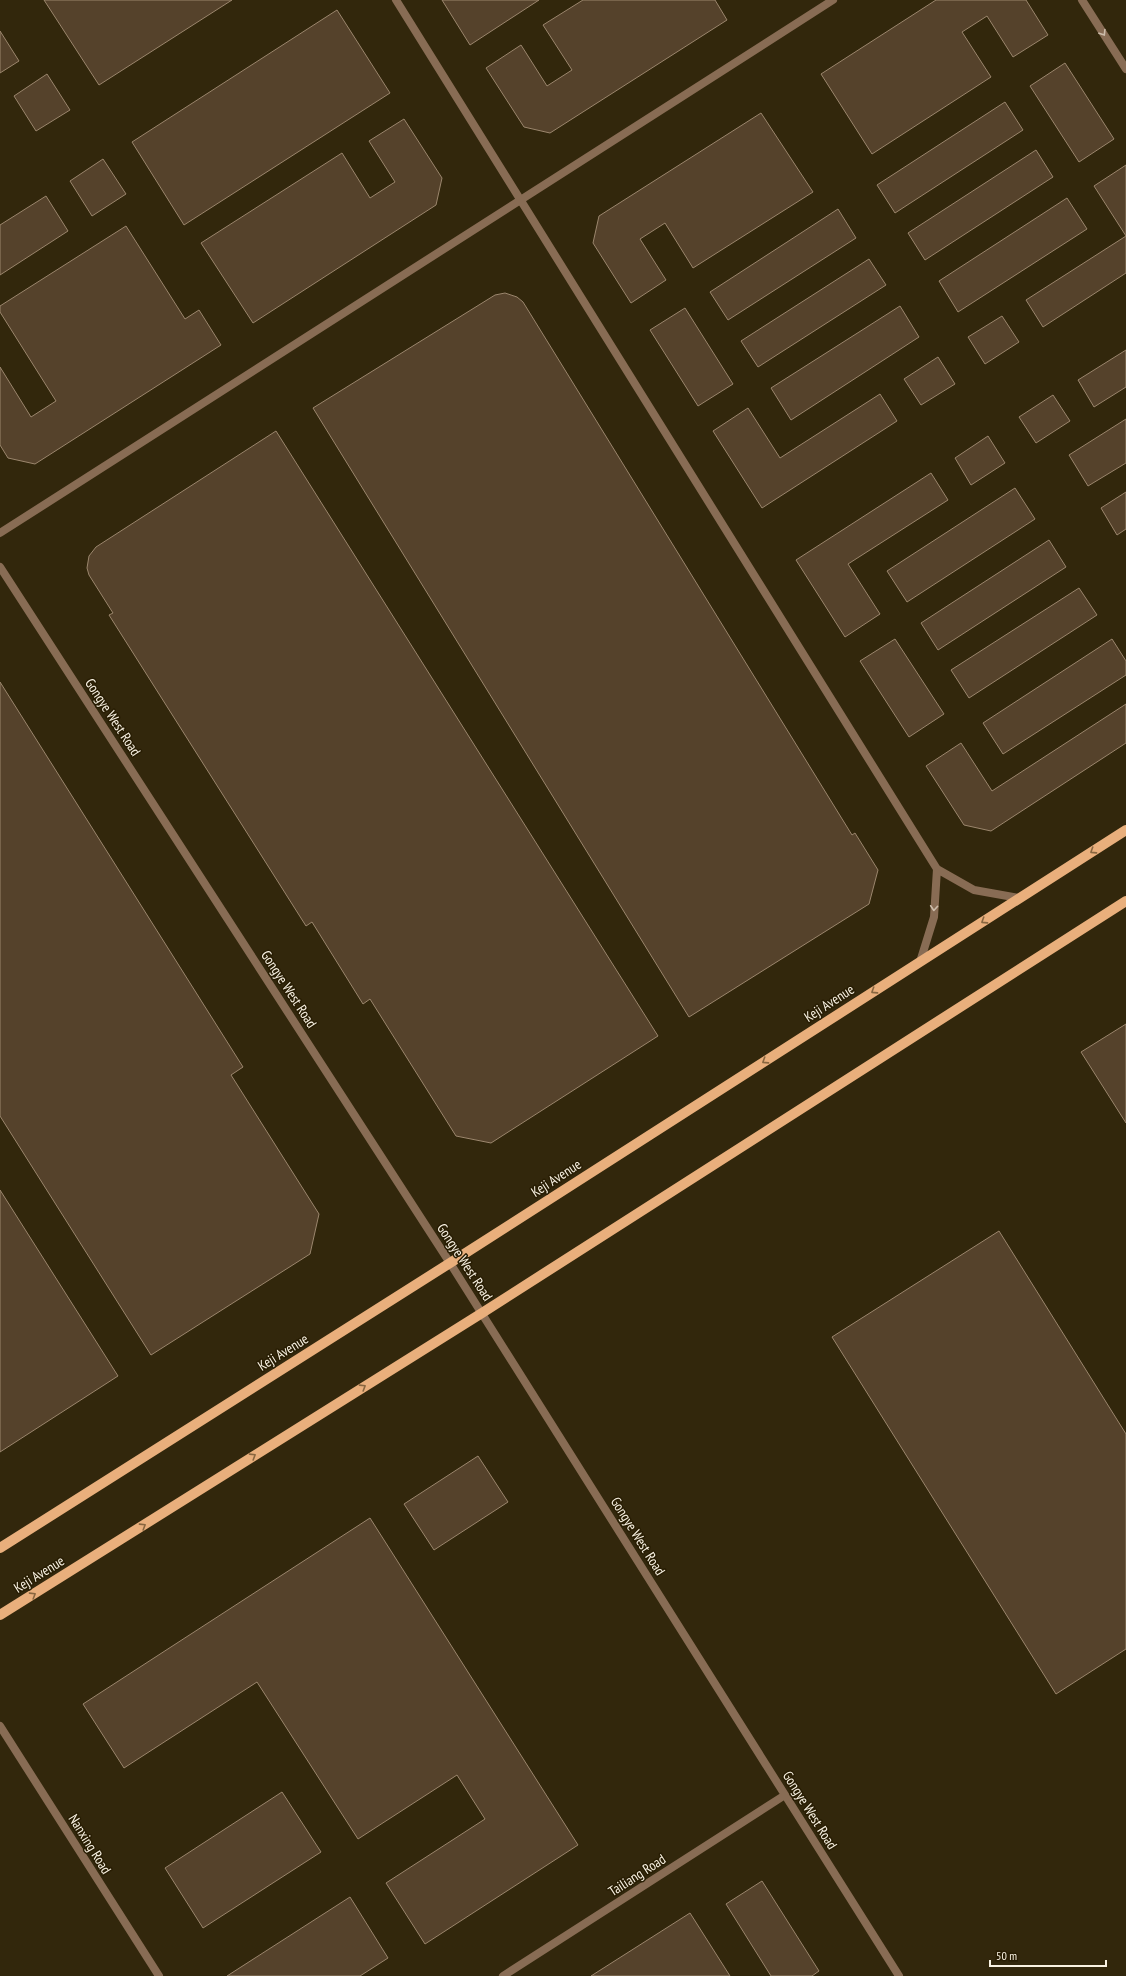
<svg xmlns="http://www.w3.org/2000/svg" width="1126" height="1976" viewBox="0 0 1126 1976" font-family="'PT Sans Narrow',sans-serif">
<style>
.building{fill:#55422b;stroke:#9b866d}
.lines{fill:none;stroke-linecap:round;stroke-linejoin:round}
.minor{stroke:#886c54;stroke-width:8}
.tertiary{stroke:#886c54;stroke-width:8}
.primary{stroke:#e9af7c;stroke-width:10}
.oneway{stroke:#ccbcaa}
.oneway2{stroke:#886640}
.labels{text-anchor:middle;dominant-baseline:central;stroke-width:3;stroke-linejoin:round;paint-order:stroke}
.street-label{font-size:14px;fill:#f9f2e3;stroke:#281d03}
</style>
<rect width="100%" height="100%" fill="#32270c"/>
<path class="building" d="M 44,0 L 232,0 L 99,85 Z
M 442,0 L 539,0 L 470,45 Z
M 583,0 L 715,0 L 727,20 L 550,133 L 524,127 L 486,68 L 521,45 L 547,86 L 572,70 L 543,25 Z
M 936,0 L 1026,0 L 1048,35 L 1013,57 L 987,16 L 962,32 L 991,77 L 872,154 L 821,74 Z
M 337,10 L 390,93 L 184,225 L 132,142 Z
M 0,31 L 19,61 L 0,73 Z
M 1065,63 L 1114,139 L 1079,162 L 1030,86 Z
M 47,74 L 70,110 L 36,131 L 14,96 Z
M 1005,102 L 1023,130 L 895,213 L 877,185 Z
M 761,113 L 813,192 L 693,268 L 665,223 L 640,239 L 666,280 L 631,303 L 593,243 L 599,216 Z
M 404,119 L 442,178 L 436,205 L 253,323 L 201,243 L 342,153 L 370,198 L 395,182 L 369,141 Z
M 1036,150 L 1053,177 L 925,260 L 908,233 Z
M 103,159 L 126,194 L 92,216 L 70,181 Z
M 1126,165 L 1126,273 L 1043,327 L 1026,300 L 1126,236 L 1094,186 Z
M 46,196 L 68,231 L 0,275 L 0,225 Z
M 1067,198 L 1087,229 L 958,312 L 939,281 Z
M 838,209 L 856,238 L 728,320 L 710,292 Z
M 126,226 L 185,319 L 199,310 L 221,345 L 35,464 L 8,458 L 0,445 L 0,367 L 31,417 L 56,401 L 0,312 L 0,306 Z
M 869,259 L 886,285 L 758,367 L 741,341 Z
M 505,293 L 517,297 L 523,302 L 852,835 L 855,833 L 878,870 L 869,904 L 689,1017 L 313,408 L 495,295 Z
M 900,306 L 919,337 L 791,420 L 771,388 Z
M 685,308 L 733,384 L 698,406 L 650,330 Z
M 1002,316 L 1019,342 L 985,364 L 968,337 Z
M 1126,350 L 1126,387 L 1094,407 L 1078,380 Z
M 938,357 L 955,384 L 921,405 L 904,379 Z
M 880,394 L 897,421 L 762,508 L 713,431 L 748,408 L 780,458 Z
M 1053,395 L 1070,421 L 1036,443 L 1019,417 Z
M 1126,419 L 1126,463 L 1088,486 L 1069,455 Z
M 276,431 L 658,1036 L 491,1143 L 456,1136 L 370,999 L 363,1004 L 312,922 L 306,926 L 109,615 L 113,613 L 89,575 L 87,568 L 89,556 L 96,547 Z
M 988,436 L 1005,463 L 971,485 L 955,458 Z
M 931,473 L 948,500 L 848,564 L 880,614 L 845,637 L 796,560 Z
M 1015,488 L 1035,519 L 907,602 L 887,571 Z
M 1126,492 L 1126,529 L 1117,535 L 1101,508 Z
M 1049,540 L 1066,567 L 938,650 L 921,623 Z
M 1079,588 L 1097,615 L 969,698 L 951,670 Z
M 895,639 L 944,714 L 909,737 L 860,661 Z
M 1112,639 L 1126,661 L 1126,675 L 1003,754 L 983,723 Z
M 0,682 L 243,1067 L 231,1075 L 319,1214 L 310,1254 L 151,1355 L 0,1116 Z
M 1126,704 L 1126,743 L 991,831 L 964,825 L 926,766 L 961,743 L 992,791 Z
M 1126,1024 L 1126,1123 L 1081,1052 Z
M 0,1190 L 118,1376 L 0,1452 Z
M 999,1231 L 1126,1434 L 1126,1649 L 1056,1694 L 832,1337 Z
M 478,1456 L 508,1502 L 434,1550 L 404,1504 Z
M 370,1518 L 578,1845 L 425,1944 L 386,1883 L 485,1819 L 457,1775 L 358,1839 L 257,1682 L 124,1768 L 83,1704 Z
M 282,1792 L 321,1852 L 203,1928 L 165,1868 Z
M 762,1881 L 819,1971 L 812,1976 L 771,1976 L 726,1904 Z
M 350,1897 L 388,1958 L 360,1976 L 227,1976 Z
M 690,1913 L 730,1976 L 591,1976 Z"/>
<g class="lines">
<path class="minor" d="M 396,0 L 937,869 L 974,890 L 1019,898
M 0,533 L 833,0
M 0,567 L 450,1263 L 899,1976
M 920,962 L 934,917 L 937,869
M 0,1726 L 159,1976
M 503,1976 L 785,1795"/>
<path class="tertiary" d="M 1082,0 L 1126,69"/>
<path class="primary" d="M 0,1548 L 450,1263 L 1126,830
M 0,1615 L 482,1313 L 1126,901"/>
</g>
<defs><path id="oneway-chevron" d="M-2-3.5L2.5 0L-2 3.5" fill="none" stroke-width="1.6" stroke-linecap="round" stroke-linejoin="round"/></defs>
<g class="oneway">
<use href="#oneway-chevron" transform="translate(1103 33) rotate(58)"/>
<use href="#oneway-chevron" transform="translate(934 908) rotate(94)"/>
</g>
<g class="oneway2">
<use href="#oneway-chevron" transform="translate(1093 851) rotate(147)"/>
<use href="#oneway-chevron" transform="translate(984 921) rotate(147)"/>
<use href="#oneway-chevron" transform="translate(874 991) rotate(147)"/>
<use href="#oneway-chevron" transform="translate(765 1061) rotate(147)"/>
<use href="#oneway-chevron" transform="translate(363 1387) rotate(-32)"/>
<use href="#oneway-chevron" transform="translate(253 1456) rotate(-32)"/>
<use href="#oneway-chevron" transform="translate(143 1526) rotate(-32)"/>
<use href="#oneway-chevron" transform="translate(33 1595) rotate(-32)"/>
</g>
<g class="labels">
<g class="street-label">
<text transform="translate(113 717) rotate(57)">Gongye West Road</text>
<text transform="translate(289 989) rotate(57)">Gongye West Road</text>
<text transform="translate(829 1003) rotate(-33)">Keji Avenue</text>
<text transform="translate(556 1178) rotate(-33)">Keji Avenue</text>
<text transform="translate(465 1262) rotate(57)">Gongye West Road</text>
<text transform="translate(283 1352) rotate(-32)">Keji Avenue</text>
<text transform="translate(638 1536) rotate(58)">Gongye West Road</text>
<text transform="translate(39 1574) rotate(-32)">Keji Avenue</text>
<text transform="translate(810 1810) rotate(58)">Gongye West Road</text>
<text transform="translate(90 1844) rotate(58)">Nanxing Road</text>
<text transform="translate(637 1875) rotate(-33)">Tailiang Road</text>
</g>
</g>
<path d="M990 1960v6h116v-6" fill="none" stroke="#f9f2e3" stroke-width="2"/>
<text x="996" y="1960" font-size="12" fill="#f9f2e3" stroke="#281d03" stroke-width="3" paint-order="stroke">50 m</text>
</svg>
